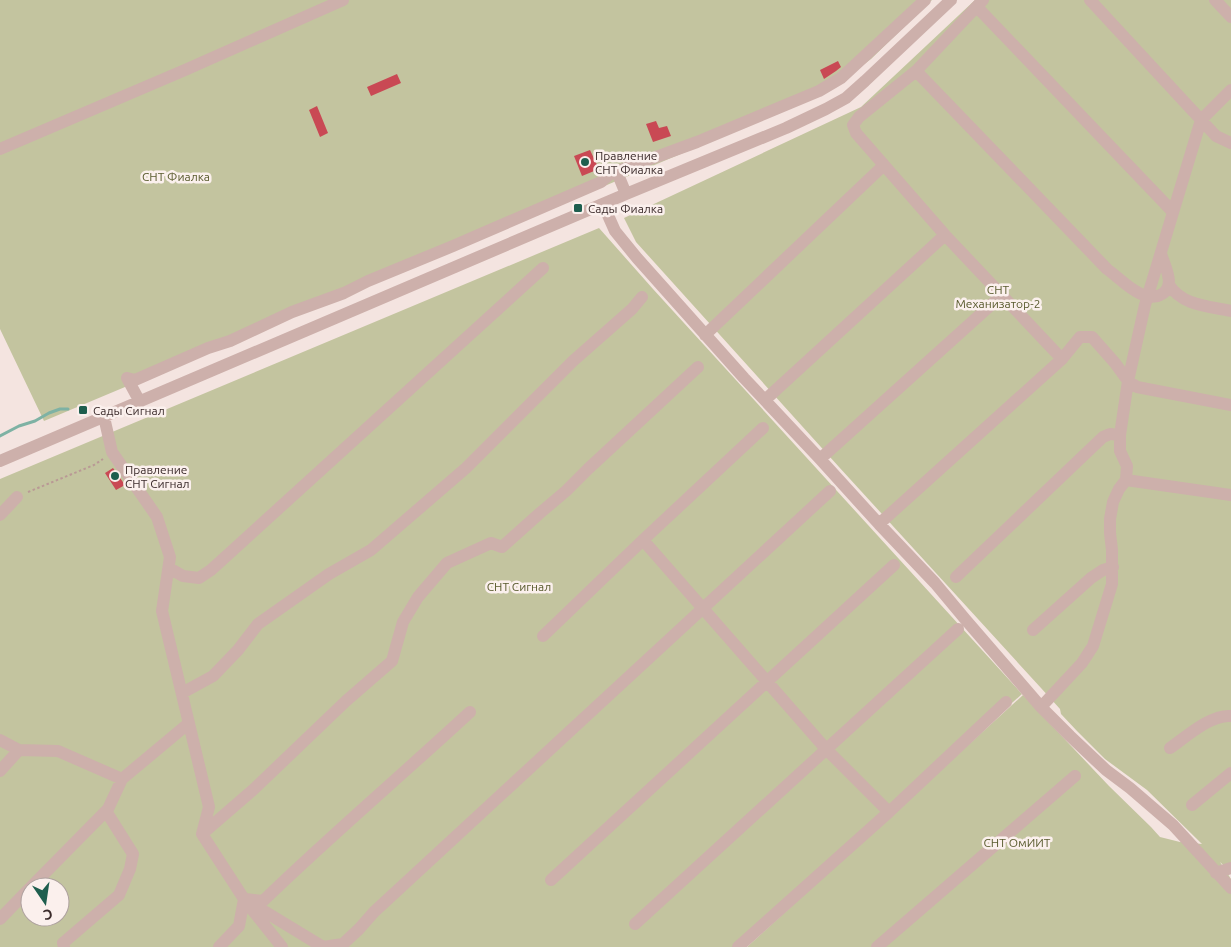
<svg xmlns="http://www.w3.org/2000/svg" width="1231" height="947" viewBox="0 0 1231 947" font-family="Ubuntu,sans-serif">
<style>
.green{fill:#c3c49f;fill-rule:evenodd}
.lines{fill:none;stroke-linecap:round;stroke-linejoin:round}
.stream{stroke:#7eb2a4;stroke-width:3}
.building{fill:#c94954}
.path{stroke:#b99995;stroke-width:2;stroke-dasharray:2.5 2.5;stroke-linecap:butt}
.minor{stroke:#cdb0ab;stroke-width:12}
.poi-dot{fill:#1e5e4e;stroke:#fbf0ed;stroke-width:2}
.labels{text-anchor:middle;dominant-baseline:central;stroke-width:5;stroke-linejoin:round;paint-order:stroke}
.poi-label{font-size:12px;fill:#3b2b2b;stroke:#fbf0ed;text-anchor:start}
.park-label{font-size:12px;fill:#585a2d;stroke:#fbf0ed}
</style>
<rect width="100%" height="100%" fill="#f4e4e0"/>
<path class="green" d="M 0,0 L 932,0 L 871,59 L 826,93 L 44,421 L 0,329 Z
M 975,0 L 1231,0 L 1231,872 L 1220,862 L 1231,879 L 1231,947 L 747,947 L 1023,695 L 1109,786 L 1151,827 L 1160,837 L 1180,842 L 1202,844 L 1147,790 L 1105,759 L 1077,731 L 1061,714 L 1060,709 L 1041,688 L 839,467 L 636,242 L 624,218 L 861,107 Z
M 599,228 L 653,289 L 1022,694 L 742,947 L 0,947 L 0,479 ZM 30,887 L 60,887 L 60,917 L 30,917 Z"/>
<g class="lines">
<path class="stream" d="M 0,436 L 19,426 L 35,421 L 49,413 L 60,409 L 68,409"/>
</g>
<path class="building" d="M 838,61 L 841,67 L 836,71 L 824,79 L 820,70 Z
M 397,74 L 401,83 L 371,96 L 367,87 Z
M 317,106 L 328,133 L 320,137 L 309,110 Z
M 656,121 L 659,128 L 667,126 L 671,136 L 653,142 L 646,124 Z
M 590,150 L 599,169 L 582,176 L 574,156 Z
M 113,468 L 125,485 L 116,490 L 105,473 Z"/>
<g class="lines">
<path class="path" d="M 28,492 L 94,465 L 103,459"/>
<path class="minor" d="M 983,0 L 916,71 L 859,117 L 853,125 L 856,133 L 945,235 L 1062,359 L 1080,337 L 1092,337 L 1115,363 L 1128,381 L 1137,387 L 1231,405
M 1090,0 L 1216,136 L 1231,143
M 1215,0 L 1231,17
M 977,7 L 1173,212
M 916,71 L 1107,269 C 1118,277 1129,289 1141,294 C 1147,297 1155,298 1160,295 C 1177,288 1165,266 1161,254
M 1231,90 L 1201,120 L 1145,305 L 1128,381 L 1120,435 L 1120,451 L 1127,466 L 1126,480 L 1231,495
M 0,149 L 185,70 L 343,0
M 617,172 L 626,194
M 603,204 L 615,231 L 637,258 L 744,378 L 820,459 L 879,524 L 935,583 L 965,619 L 1041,707 L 1070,736 L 1106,770 L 1130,788 L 1173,825 L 1231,888
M 1169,285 C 1183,306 1208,306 1231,311
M 705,335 L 884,165
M 127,378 L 135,380 L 208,348 L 230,341 L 292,312 L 344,293 L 368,281 L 453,246 L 601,182 L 610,174 L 626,168 L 697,142 L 819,91 L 841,78 L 925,0
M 127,378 L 140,402
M 765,400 L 945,235
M 104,417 L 112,452 L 157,517 L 170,557 L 162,611 L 209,807 L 202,834 L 244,899 L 239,926 L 219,947
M 820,459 L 1002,295
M 0,461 L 626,194 L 786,128 L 826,109 L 846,98 L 865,81 L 951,0
M 0,515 L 17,497
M 879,524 L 1062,359
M 643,540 L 826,749 L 889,812
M 169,568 L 183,576 L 199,578 L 211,570 L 543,268
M 956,577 L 1103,437 L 1110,434 L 1120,435
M 1033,630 L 1091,578 L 1103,570 L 1113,567
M 543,636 L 643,540 L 763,428
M 182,693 L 213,676 L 238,650 L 258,624 L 329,574 L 371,550 L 466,468 L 573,361 L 632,309 L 642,297
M 1041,707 L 1082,663 L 1093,646 L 1112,584 L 1112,550 L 1110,533 L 1110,519 L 1113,502 L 1119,489 L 1126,480
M 0,740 L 19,750
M 1170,748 C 1186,737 1211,714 1231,716
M 0,771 L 19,750 L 58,751 L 122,779 L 189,723
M 1192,805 L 1231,773
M 202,834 L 254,789 L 346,701 L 392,661 L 403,622 L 418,597 L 447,563 L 491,543 L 502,547 L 540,513 L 566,491 L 588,469 L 698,367
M 1216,873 L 1231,868
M 551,880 L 894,565
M 31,887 L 108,809 L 122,779
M 244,899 L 323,947 L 343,944 L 359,929 L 374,912 L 830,491
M 246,899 L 263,901 C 330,836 402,775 470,712
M 250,907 L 282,947
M 0,919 L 30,888
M 635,924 L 958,629
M 64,947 L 63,943 L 119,895 L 130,869 L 133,854 L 106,811
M 738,947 L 889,812 L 1006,702
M 877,947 L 1075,776"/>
</g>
<g class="poi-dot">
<circle cx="585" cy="162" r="5"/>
<rect x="573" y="203" width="10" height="10" rx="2.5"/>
<rect x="78" y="405" width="10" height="10" rx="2.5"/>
<circle cx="115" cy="476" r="5"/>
</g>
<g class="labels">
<g class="poi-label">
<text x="595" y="155">Правление<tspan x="595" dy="14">СНТ Фиалка</tspan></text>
<text x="588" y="208">Сады Фиалка</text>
<text x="93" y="410">Сады Сигнал</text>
<text x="125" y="469">Правление<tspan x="125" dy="14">СНТ Сигнал</tspan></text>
</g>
<g class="park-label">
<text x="176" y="176">СНТ Фиалка</text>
<text x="998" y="289">СНТ<tspan x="998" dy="14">Механизатор-2</tspan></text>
<text x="519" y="586">СНТ Сигнал</text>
<text x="1017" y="842">СНТ ОмИИТ</text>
</g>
</g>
<g transform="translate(45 902) rotate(167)"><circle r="24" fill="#fbf0ed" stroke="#aea19f"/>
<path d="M0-4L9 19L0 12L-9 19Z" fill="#1e5e4e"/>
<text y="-8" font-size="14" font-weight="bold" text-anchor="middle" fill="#3b2b2b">С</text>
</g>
</svg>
